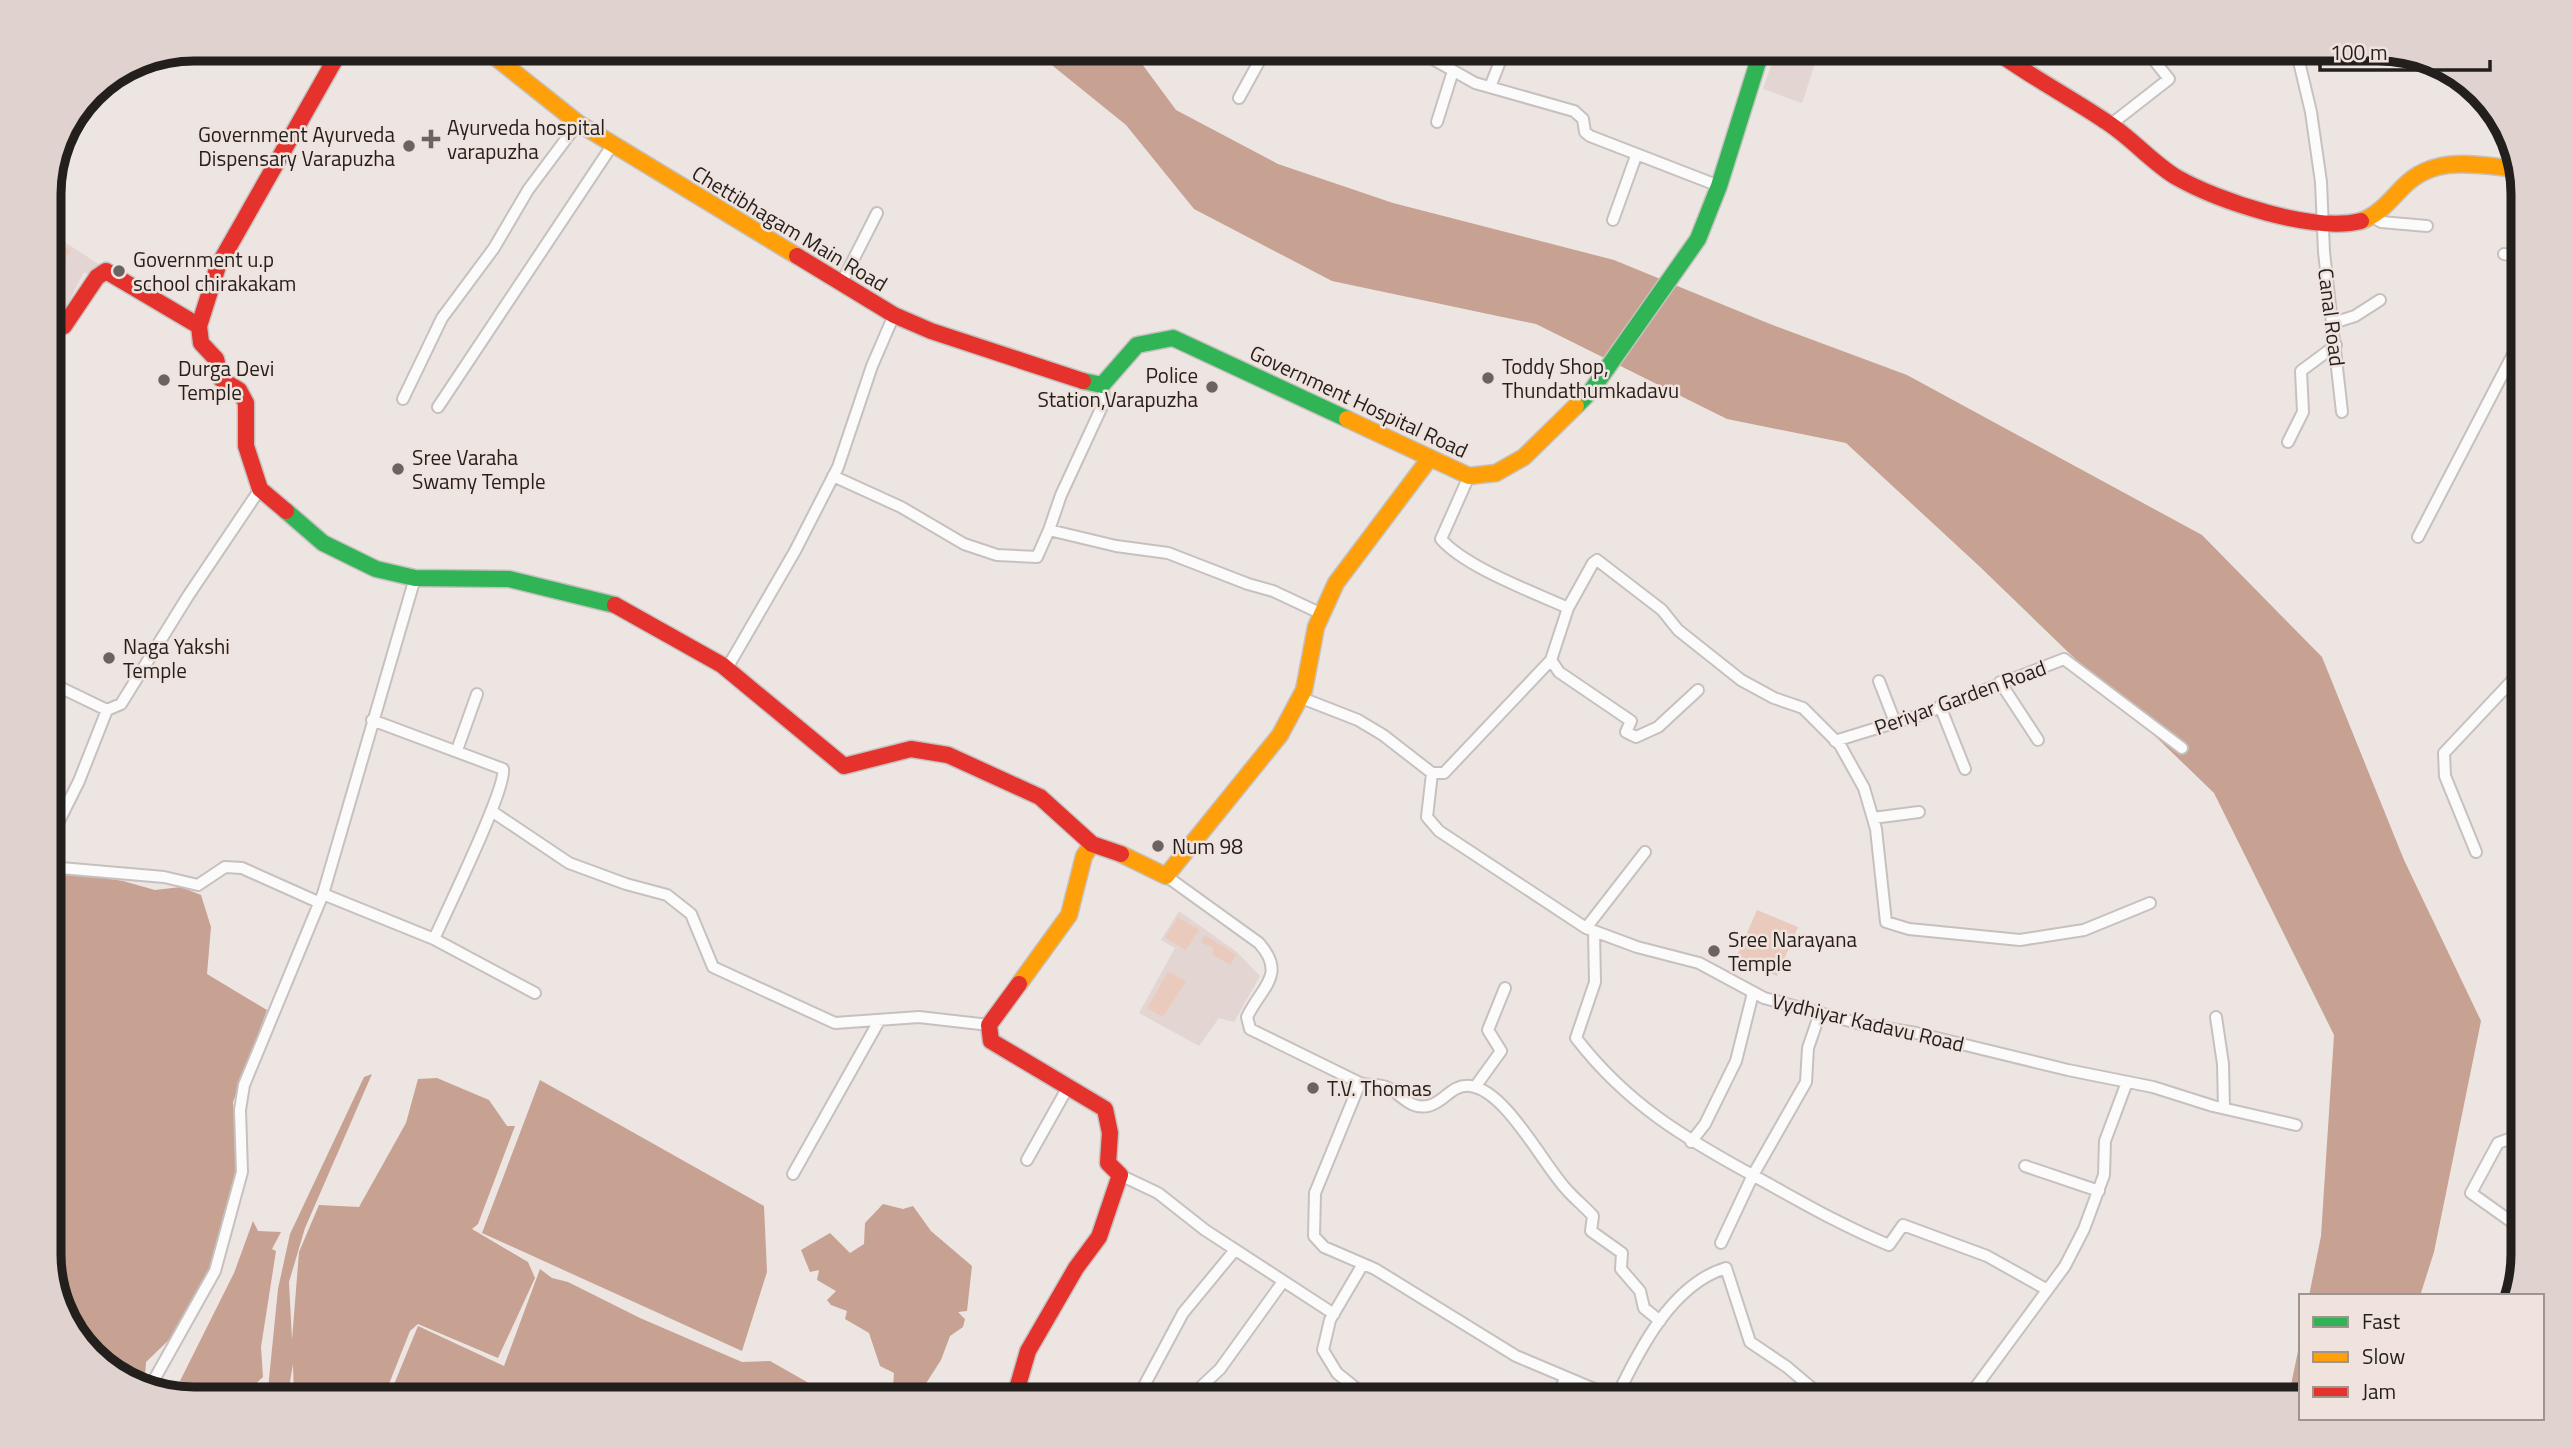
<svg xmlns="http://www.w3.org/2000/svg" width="2572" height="1448" viewBox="0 0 2572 1448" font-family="'Titillium Web',sans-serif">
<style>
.built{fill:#e3d5d1}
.green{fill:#eacabd}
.water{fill:#c7a191}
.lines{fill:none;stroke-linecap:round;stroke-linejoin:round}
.street-casing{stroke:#c6c1bf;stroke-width:14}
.fast-casing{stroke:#c6c1bf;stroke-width:19}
.slow-casing{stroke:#c6c1bf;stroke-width:19}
.jam-casing{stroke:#c6c1bf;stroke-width:19}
.street{stroke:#fcfbfb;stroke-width:10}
.fast{stroke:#30b455;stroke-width:16}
.slow{stroke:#ff9f0a;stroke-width:16}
.jam{stroke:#e5322d;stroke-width:16}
.poi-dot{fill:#696462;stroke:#f0e3de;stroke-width:2.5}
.labels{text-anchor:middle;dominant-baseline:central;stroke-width:5;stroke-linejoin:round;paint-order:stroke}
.poi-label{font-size:21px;fill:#231f1d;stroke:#f0e3de;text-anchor:start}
.street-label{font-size:21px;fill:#231f1d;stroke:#f0e3de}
.rim{fill:none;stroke:#231f1d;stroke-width:9}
</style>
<rect width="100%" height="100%" fill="#ece5e2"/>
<path class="built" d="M 1777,49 L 1820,49 L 1802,103 L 1763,89 Z
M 49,232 L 100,265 L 93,277 L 84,272 L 60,319 L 49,312 Z
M 1179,911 L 1237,952 L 1260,976 L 1234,1022 L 1219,1018 L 1199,1046 L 1139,1013 L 1175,948 L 1161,940 Z"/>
<path class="green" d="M 49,237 L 71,250 L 61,266 L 49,259 Z
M 1757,910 L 1798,927 L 1777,976 L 1736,958 Z
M 1178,917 L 1199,930 L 1186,950 L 1165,938 Z
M 1205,935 L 1236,955 L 1230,965 L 1212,954 L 1214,949 L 1201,942 Z
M 1168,972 L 1186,981 L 1163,1017 L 1147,1008 Z"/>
<path class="water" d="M 1032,49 L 1131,49 L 1176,110 L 1278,164 L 1393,203 L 1614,260 L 1770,324 L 1907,375 L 2202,535 L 2322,657 L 2404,860 L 2481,1021 L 2434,1252 L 2420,1296 L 2309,1296 L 2321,1236 L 2334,1035 L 2214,793 L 1978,565 L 1846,443 L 1727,419 L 1536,324 L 1332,281 L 1194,209 L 1126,125 Z
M 49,869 L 123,881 L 155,890 L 181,887 L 201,895 L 211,927 L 207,974 L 267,1010 L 233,1102 L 238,1178 L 212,1274 L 175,1334 L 146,1362 L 145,1377 L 137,1384 L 122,1380 L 69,1327 L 49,1263 Z
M 372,1074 L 305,1228 L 289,1282 L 292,1340 L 299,1252 L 319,1205 L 359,1207 L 406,1123 L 418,1079 L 437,1078 L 489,1100 L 507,1126 L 515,1126 L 478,1224 L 472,1229 L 528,1262 L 535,1278 L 498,1358 L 418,1324 L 410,1331 L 383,1399 L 294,1399 L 293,1364 L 287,1399 L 267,1399 L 278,1289 L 290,1234 L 364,1077 Z
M 540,1080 L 764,1206 L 767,1272 L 742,1351 L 482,1233 Z
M 883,1204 L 903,1209 L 913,1206 L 931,1231 L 972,1266 L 967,1311 L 958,1312 L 965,1319 L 963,1327 L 950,1336 L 941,1360 L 916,1399 L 899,1396 L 903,1393 L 893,1388 L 894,1373 L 880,1366 L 869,1333 L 845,1319 L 847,1311 L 831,1305 L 827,1300 L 836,1291 L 817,1280 L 819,1270 L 810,1272 L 801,1250 L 830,1233 L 850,1253 L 864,1244 L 865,1223 Z
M 253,1221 L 258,1231 L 281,1232 L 272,1249 L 276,1251 L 261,1347 L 263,1377 L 239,1399 L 206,1399 L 175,1391 L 234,1273 Z
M 540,1269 L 552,1278 L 568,1282 L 640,1318 L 742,1362 L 770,1361 L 837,1399 L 388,1399 L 418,1326 L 504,1366 Z
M 2301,1337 L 2301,1399 L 2288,1399 Z"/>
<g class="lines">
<g class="street-casing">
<path id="street" d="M 1415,49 L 1475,83 L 1574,111 L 1583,119 L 1585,132 L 1590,136 L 1719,186
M 1747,49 L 1761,53
M 2296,49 L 2311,112 L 2321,182 L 2324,252 L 2342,412
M 1490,87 L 1505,49
M 1239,98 L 1266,49
M 1437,122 L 1453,71
M 2110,125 L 2169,79 L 2145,49
M 2372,217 L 2381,222 L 2427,226
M 1613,220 L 1636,156
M 2504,254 L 2523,258
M 841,284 L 877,213
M 2333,323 L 2355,316 L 2380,300
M 1102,385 L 1105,400 L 1061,495 L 1049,530 L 1116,546 L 1168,553 L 1248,584 L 1273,591 L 1322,614
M 403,399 L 442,318 L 494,248 L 528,190 L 578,123
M 438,407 L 613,144
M 2288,442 L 2303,412 L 2301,371 L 2336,345
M 833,476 L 901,507 L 964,544 L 997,555 L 1037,557 L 1049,530
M 1469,476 L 1441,539 C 1465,567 1533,592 1568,608 L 1593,563 L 1597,560 L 1662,610 L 1678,630 L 1741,680 L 1774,698 L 1803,708 L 1840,745 L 1864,788 L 1876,829 L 1886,922 L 1909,929 L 2020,940 L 2084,930 L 2150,903
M 2418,537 L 2523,335
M 1568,608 L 1551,660 L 1559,672 L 1631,721 L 1626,732 L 1636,737 L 1658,727 L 1698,690
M 726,670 L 795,551 L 838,467 L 872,366 L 894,315
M 1879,681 L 1895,722
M 49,682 L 107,710 L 79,781 L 49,841
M 2000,682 L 2038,740
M 1299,697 L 1358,720 L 1383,735 L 1432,773 L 1427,817 L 1439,831 L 1586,928 L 1637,947 L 1699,963 L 1764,998 L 1861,1024 L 1916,1033 L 2068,1070 L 2153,1087 L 2213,1106 L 2296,1125
M 1940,706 L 1965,769
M 107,710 L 121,704 L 188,596 L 260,489
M 372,720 L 503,769 C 507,788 446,912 434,939
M 1835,741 L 1923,714 L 2064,659 L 2182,748
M 457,750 L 477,694
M 1432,773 L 1444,773 L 1551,660
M 493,812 L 569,863 L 626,884 L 667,895 L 691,914 L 713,967 L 835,1023 L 919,1017 L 989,1025
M 1873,818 L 1919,812
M 2476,852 L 2445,776 L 2444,753 L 2523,669
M 49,867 L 164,877 L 198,885 L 225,867 L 242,868 L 318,902
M 1166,876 L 1259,943 C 1287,975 1262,986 1247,1017 L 1250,1029 L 1360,1083 L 1315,1193 L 1314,1236 L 1324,1247 L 1375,1269 L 1516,1356 L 1618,1399
M 323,894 L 434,939 L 535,993
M 1586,928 L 1645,852
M 1594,931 L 1595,982 L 1576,1038 C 1627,1104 1684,1138 1756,1177 C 1800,1201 1842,1226 1889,1245 L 1903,1225 L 1987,1256 L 2046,1289
M 2216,1017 L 2223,1064 L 2224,1108
M 1360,1083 C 1368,1086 1379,1084 1386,1087 C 1401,1093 1409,1110 1428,1106 C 1444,1103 1451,1084 1470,1086 C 1506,1090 1543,1165 1567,1190 C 1575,1199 1585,1207 1593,1216 L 1591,1231 L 1622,1253 L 1621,1269 L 1640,1291 L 1644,1308 L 1660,1321
M 1475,1087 L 1501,1051 L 1488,1030 L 1505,988
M 2523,1128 L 2517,1136 L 2498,1143 L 2471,1193 L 2523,1230
M 1691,1142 L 1705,1124 L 1736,1061 L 1753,993
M 1027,1160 L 1068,1087
M 2025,1166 L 2099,1191
M 793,1174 L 879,1021
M 1120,1175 L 1158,1193 L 1205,1230 L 1334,1314
M 1721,1243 L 1753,1175 L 1806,1082 L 1808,1048 L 1820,1013
M 1363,1264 L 1330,1320 L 1323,1350 L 1337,1373 L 1369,1399
M 150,1387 L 215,1271 L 242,1172 L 240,1110 L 244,1085 L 323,894 L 415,578
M 1616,1398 C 1639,1350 1672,1284 1726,1268 L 1750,1342 L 1787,1367 L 1813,1389 L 1836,1399
M 1137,1399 L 1183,1313 L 1235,1250
M 1188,1399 L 1220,1369 L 1282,1283
M 1557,1399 L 1565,1378
M 1967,1399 L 2065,1266 L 2084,1229 L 2104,1175 L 2105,1141 L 2127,1082"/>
</g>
<g class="fast-casing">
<path id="fast" d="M 1083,381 L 1102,385 L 1137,345 L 1173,338 L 1347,419
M 1576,406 L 1591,391 L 1698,239 L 1719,186 L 1762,49
M 286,511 L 323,543 L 376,569 L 415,578 L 509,579 L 615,605"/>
</g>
<g class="slow-casing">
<path id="slow" d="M 485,49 L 578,123 L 797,256
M 2361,221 C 2379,215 2390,200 2403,187 C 2435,154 2477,165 2518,169
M 1347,419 L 1469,476 L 1496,473 L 1524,457 L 1576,406
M 1121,854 L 1166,876 L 1280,735 L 1304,690 L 1316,627 L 1336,583 L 1430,458
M 1019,984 L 1069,915 L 1084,856 L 1092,844"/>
</g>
<g class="jam-casing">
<path id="jam" d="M 1993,49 C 2029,76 2068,96 2105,121 C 2131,137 2151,162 2176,177 C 2218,201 2313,233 2361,221
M 797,256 L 894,315 L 931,331 L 1083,381
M 49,318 L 64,326 L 97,277 L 106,271 L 199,326
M 286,511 L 260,489 L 246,446 L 246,403 L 239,390 L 221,379 L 216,359 L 201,343 L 199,326 L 218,266 L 341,49
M 615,605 L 722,665 L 844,766 L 911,749 L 948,755 L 1040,797 L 1092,844 L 1121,854
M 1014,1399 L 1028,1351 L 1076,1268 L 1099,1237 L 1120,1175 L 1108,1163 L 1110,1133 L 1105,1109 L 991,1041 L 989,1025 L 1019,984"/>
</g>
<use href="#street" class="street"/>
<use href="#fast" class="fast"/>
<use href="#slow" class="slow"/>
<use href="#jam" class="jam"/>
</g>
<g class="poi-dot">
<path d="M427.5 128.5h7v7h7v7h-7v7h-7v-7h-7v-7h7z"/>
<circle cx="409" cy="146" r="7"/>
<circle cx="119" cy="271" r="7"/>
<circle cx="1488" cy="378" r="7"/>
<circle cx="164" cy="380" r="7"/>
<circle cx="1212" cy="387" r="7"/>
<circle cx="398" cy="469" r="7"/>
<circle cx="109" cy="658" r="7"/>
<circle cx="1158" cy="846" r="7"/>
<circle cx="1714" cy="951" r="7"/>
<circle cx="1313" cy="1088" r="7"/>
</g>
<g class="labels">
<g class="poi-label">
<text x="447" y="127">Ayurveda hospital<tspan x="447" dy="24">varapuzha</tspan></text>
<text x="395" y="134" text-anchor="end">Government Ayurveda<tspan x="395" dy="24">Dispensary Varapuzha</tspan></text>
<text x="133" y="259">Government u.p<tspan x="133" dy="24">school chirakakam</tspan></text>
<text x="1502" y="366">Toddy Shop,<tspan x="1502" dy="24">Thundathumkadavu</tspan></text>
<text x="178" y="368">Durga Devi<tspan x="178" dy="24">Temple</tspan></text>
<text x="1198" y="375" text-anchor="end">Police<tspan x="1198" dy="24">Station,Varapuzha</tspan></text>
<text x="412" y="457">Sree Varaha<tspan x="412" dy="24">Swamy Temple</tspan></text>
<text x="123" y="646">Naga Yakshi<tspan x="123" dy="24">Temple</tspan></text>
<text x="1172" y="846">Num 98</text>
<text x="1728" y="939">Sree Narayana<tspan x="1728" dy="24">Temple</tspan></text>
<text x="1327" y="1088">T.V. Thomas</text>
</g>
<g class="street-label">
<text transform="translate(790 228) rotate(31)">Chettibhagam Main Road</text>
<text transform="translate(2332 317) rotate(83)">Canal Road</text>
<text transform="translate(1359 401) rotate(25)">Government Hospital Road</text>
<text transform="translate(1960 697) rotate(-20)">Periyar Garden Road</text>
<text transform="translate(1868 1022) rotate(13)">Vydhiyar Kadavu Road</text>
</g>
</g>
<path d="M0 0H2572V1448H0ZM194 61H2378A133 133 0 0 1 2511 194V1254A133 133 0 0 1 2378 1387H194A133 133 0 0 1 61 1254V194A133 133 0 0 1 194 61Z" fill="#e0d3cf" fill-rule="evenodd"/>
<path class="rim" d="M194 61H2378A133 133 0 0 1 2511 194V1254A133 133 0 0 1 2378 1387H194A133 133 0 0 1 61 1254V194A133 133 0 0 1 194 61Z"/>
<rect x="2299" y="1294" width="245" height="126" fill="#f0e3de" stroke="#9e9591" stroke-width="2"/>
<rect x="2313" y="1317" width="35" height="10" fill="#30b455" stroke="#9e9591" stroke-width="2"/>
<text x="2362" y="1329" font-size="21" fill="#231f1d">Fast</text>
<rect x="2313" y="1352" width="35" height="10" fill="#ff9f0a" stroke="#9e9591" stroke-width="2"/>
<text x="2362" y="1364" font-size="21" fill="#231f1d">Slow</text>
<rect x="2313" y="1387" width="35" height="10" fill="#e5322d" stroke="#9e9591" stroke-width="2"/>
<text x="2362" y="1399" font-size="21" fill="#231f1d">Jam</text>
<path d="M2320 60v10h170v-10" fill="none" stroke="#231f1d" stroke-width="3.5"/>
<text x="2330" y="60" font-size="21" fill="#231f1d" stroke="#f0e3de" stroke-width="5" paint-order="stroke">100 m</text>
</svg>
